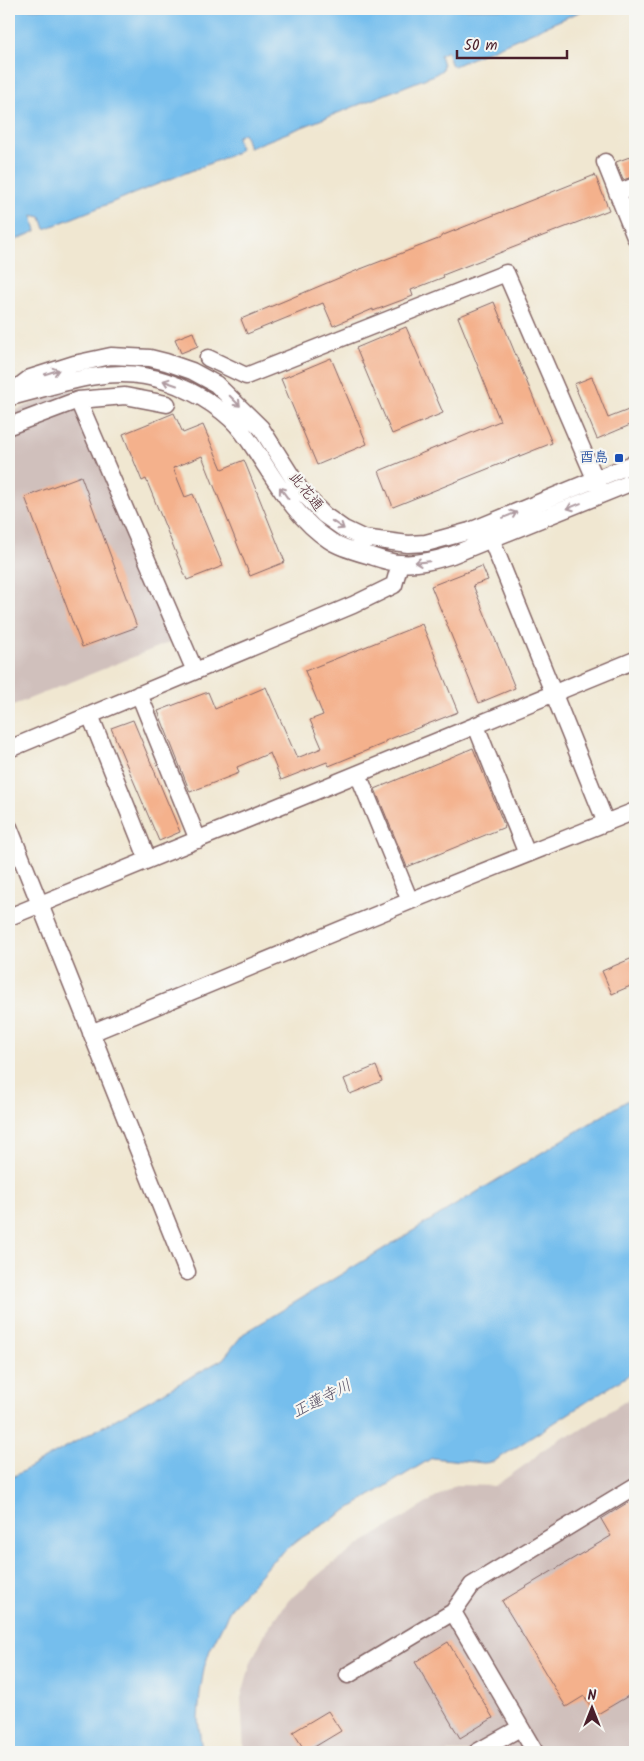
<svg xmlns="http://www.w3.org/2000/svg" width="644" height="1761" viewBox="0 0 644 1761" font-family="Kalam,'Klee One',sans-serif">
<style>
.industrial{fill:#d0c0bc}
.water{fill:#75beed;stroke:#606e8c}
.building{fill:#f4b18c}
.lines{fill:none;stroke-linecap:round;stroke-linejoin:round}
.minor-casing{stroke:#846565;stroke-width:19}
.minor{stroke:#fff;stroke-width:16}
.oneway{stroke:#ae9aa0}
.transit-dot{fill:#1a4fb4;stroke:#f6f6f2;stroke-width:2}
.labels{text-anchor:middle;dominant-baseline:central;stroke-width:4.5;stroke-linejoin:round;paint-order:stroke}
.transit-label{font-size:15px;fill:#164399;stroke:#f6f6f2;text-anchor:end}
.street-label{font-size:15px;fill:#4a1f2b;stroke:#f6f6f2}
.water-label{font-size:16px;font-style:italic;fill:#574f65;stroke:#f6f6f2}
</style>
<rect width="100%" height="100%" fill="#f6f6f2"/>
<filter id="ink" filterUnits="userSpaceOnUse"><feTurbulence type="fractalNoise" baseFrequency=".02" numOctaves="2"/><feDisplacementMap in="SourceGraphic" scale="10" xChannelSelector="R" yChannelSelector="G"/><feConvolveMatrix kernelMatrix="1 2 1 2 8 2 1 2 1" color-interpolation-filters="sRGB"/></filter>
<filter id="wash" filterUnits="userSpaceOnUse"><feTurbulence type="fractalNoise" baseFrequency=".0096" numOctaves="4" result="noise"/><feDisplacementMap in="SourceGraphic" scale="20" xChannelSelector="R" yChannelSelector="G"/><feGaussianBlur stdDeviation="1.12" result="paint"/><feColorMatrix in="noise" values="0 0 0 0 0 0 0 0 0 0 0 0 0 0 0 0 0 1.4 0 .05"/><feComposite in="paint" operator="in"/></filter>
<g filter="url(#wash)">
<rect width="100%" height="100%" fill="#f0e7d1"/>
<path class="industrial" d="M 71,388 L 173,641 L 9,707 L 9,413 Z
M 635,1395 L 635,1752 L 244,1752 L 241,1698 L 251,1662 L 266,1631 L 289,1600 L 324,1570 L 364,1542 L 456,1485 L 495,1486 L 532,1460 L 540,1452 L 564,1436 L 574,1434 Z"/>
<path class="water" d="M 9,9 L 586,9 L 454,66 L 451,64 L 447,51 L 440,55 L 443,65 L 442,70 L 434,75 L 249,148 L 244,133 L 237,137 L 240,149 L 236,153 L 45,229 L 41,217 L 32,215 L 36,231 L 9,243 Z
M 635,1096 L 635,1371 L 493,1462 L 484,1463 L 432,1458 L 298,1540 L 272,1561 L 231,1608 L 210,1650 L 204,1668 L 200,1693 L 198,1719 L 202,1752 L 9,1752 L 9,1479 L 223,1359 L 243,1334 Z"/>
<g id="blocks">
<path class="building" d="M 635,155 L 635,176 L 623,180 L 616,162 Z
M 595,175 L 609,210 L 443,275 L 444,277 L 411,290 L 413,296 L 373,311 L 373,309 L 333,326 L 323,303 L 247,334 L 241,319 L 358,270 L 441,238 L 441,236 Z
M 494,302 L 552,443 L 393,507 L 379,471 L 500,421 L 458,317 Z
M 406,327 L 443,413 L 392,434 L 356,348 Z
M 193,332 L 198,346 L 181,353 L 175,339 Z
M 331,358 L 367,444 L 317,465 L 281,379 Z
M 592,377 L 608,418 L 631,409 L 635,419 L 635,423 L 597,439 L 574,384 Z
M 174,413 L 183,433 L 203,425 L 222,469 L 244,460 L 285,562 L 250,576 L 202,456 L 173,468 L 185,497 L 193,494 L 223,566 L 187,580 L 146,479 L 142,481 L 123,434 Z
M 81,476 L 137,627 L 82,647 L 25,497 Z
M 482,566 L 488,580 L 473,585 L 515,688 L 479,703 L 431,586 Z
M 422,624 L 458,712 L 385,741 L 385,743 L 329,766 L 327,762 L 281,780 L 270,753 L 237,767 L 239,773 L 190,792 L 158,711 L 208,692 L 215,709 L 266,687 L 297,758 L 322,748 L 310,720 L 323,715 L 305,671 Z
M 133,720 L 180,832 L 159,841 L 111,728 Z
M 473,748 L 505,827 L 407,867 L 375,789 Z
M 635,957 L 635,984 L 612,994 L 602,971 Z
M 376,1066 L 382,1081 L 350,1094 L 344,1079 Z
M 635,1498 L 635,1692 L 596,1715 L 584,1696 L 566,1707 L 502,1601 L 611,1536 L 601,1519 Z
M 448,1642 L 493,1718 L 460,1738 L 415,1662 Z
M 328,1711 L 341,1731 L 306,1752 L 293,1732 Z"/>
</g>
</g>
<g filter="url(#ink)">
<use href="#blocks" fill-opacity="0" stroke="#846565" stroke-width="1"/>
<g class="lines">
<g class="minor-casing">
<path id="minor" d="M 605,162 L 635,237
M 618,193 L 635,186
M 208,358 L 246,376 L 506,273 L 600,490
M 9,394 L 30,378 L 74,364 L 111,356 L 150,358 L 166,362 L 192,371 L 216,384 L 261,428 L 301,491 L 324,515 L 344,529 L 363,538 L 408,544 L 426,543 L 470,531 L 635,463
M 10,397 C 53,387 100,368 144,376 C 175,381 208,398 231,419 C 245,432 253,447 263,462 C 281,490 300,521 329,540 C 341,548 357,552 371,556 C 380,559 391,563 400,563 C 418,565 436,560 452,555 L 635,481
M 78,400 L 195,671
M 9,426 L 78,400 L 125,396 L 167,404
M 487,529 L 606,823
M 139,694 L 198,840
M 90,715 L 148,860
M 476,726 L 527,854
M 9,749 L 353,605 L 394,585 L 400,563
M 358,774 L 410,901
M 9,827 L 187,1272
M 9,917 L 635,660
M 91,1033 L 410,901 L 635,811
M 453,1612 L 472,1585 L 635,1486
M 348,1675 L 453,1612 L 535,1752
M 477,1752 L 520,1728"/>
</g>
<use href="#minor" class="minor"/>
</g>
<defs><path id="oneway-shaft" d="M-6 0H5M1.5-3L5.5 0L1.5 3" fill="none" stroke-width="1.6" stroke-linecap="round" stroke-linejoin="round" transform="scale(1.25)"/></defs>
<g class="oneway">
<use href="#oneway-shaft" transform="translate(52 372) rotate(-18)"/>
<use href="#oneway-shaft" transform="translate(170 383) rotate(-161)"/>
<use href="#oneway-shaft" transform="translate(235 401) rotate(45)"/>
<use href="#oneway-shaft" transform="translate(284 493) rotate(-126)"/>
<use href="#oneway-shaft" transform="translate(574 506) rotate(158)"/>
<use href="#oneway-shaft" transform="translate(510 515) rotate(-22)"/>
<use href="#oneway-shaft" transform="translate(338 525) rotate(34)"/>
<use href="#oneway-shaft" transform="translate(422 562) rotate(174)"/>
</g>
</g>
<rect class="transit-dot" x="614" y="453" width="10" height="10" rx="2.5"/>
<g class="labels">
<g class="transit-label">
<text x="609" y="458">酉島</text>
</g>
<g class="street-label">
<text transform="translate(306 492) rotate(51)">此花通</text>
</g>
<g class="water-label">
<text transform="translate(322 1399) rotate(-27)">正蓮寺川</text>
</g>
</g>
<rect width="644" height="1761" fill="none" stroke="#f6f6f2" stroke-width="30"/>
<g transform="translate(592 1708)" stroke="#f6f6f2" stroke-width="4" paint-order="stroke">
<path d="M0-4L9 19L0 12L-9 19Z" fill="#4a1f2b"/>
<text y="-8" font-size="14" font-weight="bold" text-anchor="middle" fill="#4a1f2b">N</text>
</g>
<path d="M457 50v8h110v-8" fill="none" stroke="#4a1f2b" stroke-width="2.5"/>
<text x="464" y="50" font-size="15" fill="#4a1f2b" stroke="#f6f6f2" stroke-width="4" paint-order="stroke">50 m</text>
</svg>
